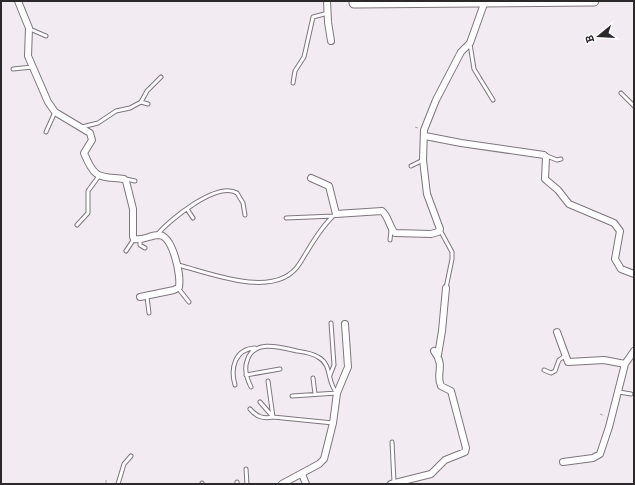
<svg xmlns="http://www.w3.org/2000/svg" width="635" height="485" viewBox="0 0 635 485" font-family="'Space Grotesk',sans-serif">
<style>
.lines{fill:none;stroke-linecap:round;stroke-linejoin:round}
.lane-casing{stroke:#7e767d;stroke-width:5}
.street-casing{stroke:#7e767d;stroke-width:8}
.secondary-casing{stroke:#7e767d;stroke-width:11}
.path{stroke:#aaa4a9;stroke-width:1;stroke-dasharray:3 2;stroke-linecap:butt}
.lane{stroke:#fff;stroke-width:3}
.street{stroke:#fff;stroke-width:6}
.secondary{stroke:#fff;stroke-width:9}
</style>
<rect width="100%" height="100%" fill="#f3ebf2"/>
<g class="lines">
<g class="lane-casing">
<path id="lane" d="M 30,29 L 46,36
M 470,44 L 474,69 L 493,100
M 13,69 L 32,67
M 293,83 L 295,71 L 304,57 L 313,17 L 328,13
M 621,93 L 634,106
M 141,102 L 147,91 L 161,77
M 82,127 L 98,123 L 116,111 L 130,108 L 141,102 L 148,104
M 46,132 L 55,112
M 547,156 L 557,160 L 561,159
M 411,166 L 423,160
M 126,179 L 135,181
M 187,209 L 193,218
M 286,218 L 334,216
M 77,225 L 88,213 L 88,191 L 99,176
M 440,230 L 452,252 L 452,259 L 446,288
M 157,235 C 169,220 217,181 237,193 L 243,203 L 245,215
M 140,240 L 140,245 L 145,248
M 390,240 L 391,230
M 126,251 L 134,239
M 178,265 C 211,273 277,301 300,263 C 308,250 323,223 336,214
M 178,288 L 189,302
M 147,297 L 149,313
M 544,370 L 551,373 L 555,371 L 559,360 L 565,356
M 246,375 L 280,369
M 330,375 L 334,365 L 331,323
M 313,378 L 315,394
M 235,385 C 230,368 235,349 255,348
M 251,387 C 247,379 244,369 247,361 C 253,339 280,347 297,351 C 304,352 312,353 318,357 C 333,365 326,382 337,393
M 619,392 L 631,394
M 292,396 L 337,393
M 260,402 L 273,417 L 333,423
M 250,409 C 257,417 263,419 273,417 L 268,381
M 392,442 L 394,482
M 246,469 L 247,484
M 237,482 L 237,484
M 202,483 L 202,484
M 118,484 L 124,464 L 131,456"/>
</g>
<g class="street-casing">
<path id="street" d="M 18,1 L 29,28 L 28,56 L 48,102 L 55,112 L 90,133 L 92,140 L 84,153 C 95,180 99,176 124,179 L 126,181 L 133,209 L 133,237 L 134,239 C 143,241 150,235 159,235 C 173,236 181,275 179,287 L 174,290 L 140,297
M 327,1 L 328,22 L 331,41
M 425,136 L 461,143 L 544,155 L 546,157 L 545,179 L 558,190 L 569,204 L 614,223 L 620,231 L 615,259 L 621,269 L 634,274
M 311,178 L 329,186 L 336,214 L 382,211 C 389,217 389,227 395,233 L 431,234 L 438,232 L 440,229 L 427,194 L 423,160 L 424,130 L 436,100 L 461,52 L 470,43 L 485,1
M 557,332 L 568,362 L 604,360 L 625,364
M 438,355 L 442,331 L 446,288
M 563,462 L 593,458 L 600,454 L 609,427 L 625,364 L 634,351
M 302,474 L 306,484
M 282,484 L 319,464 L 324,459 L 333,423 L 337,393 L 348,367 L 345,324
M 391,484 L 431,474 L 445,460 L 465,452 L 466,448 L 451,391 L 441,386 C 435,373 446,367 434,351"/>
</g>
<g class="secondary-casing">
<path id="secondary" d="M 354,1 L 354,3 L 594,1"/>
</g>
<path class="path" d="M 415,127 L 418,128
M 600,414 L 605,416
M 106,480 L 106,484"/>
<use href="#lane" class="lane"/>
<use href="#street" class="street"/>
<use href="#secondary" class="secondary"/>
</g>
<rect width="635" height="485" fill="none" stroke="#2c292b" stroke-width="4"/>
<g transform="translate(599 36) rotate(252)" stroke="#ffffff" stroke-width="3" paint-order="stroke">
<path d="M0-3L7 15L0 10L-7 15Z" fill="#2c292b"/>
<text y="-6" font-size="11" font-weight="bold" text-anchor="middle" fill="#2c292b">B</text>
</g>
</svg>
